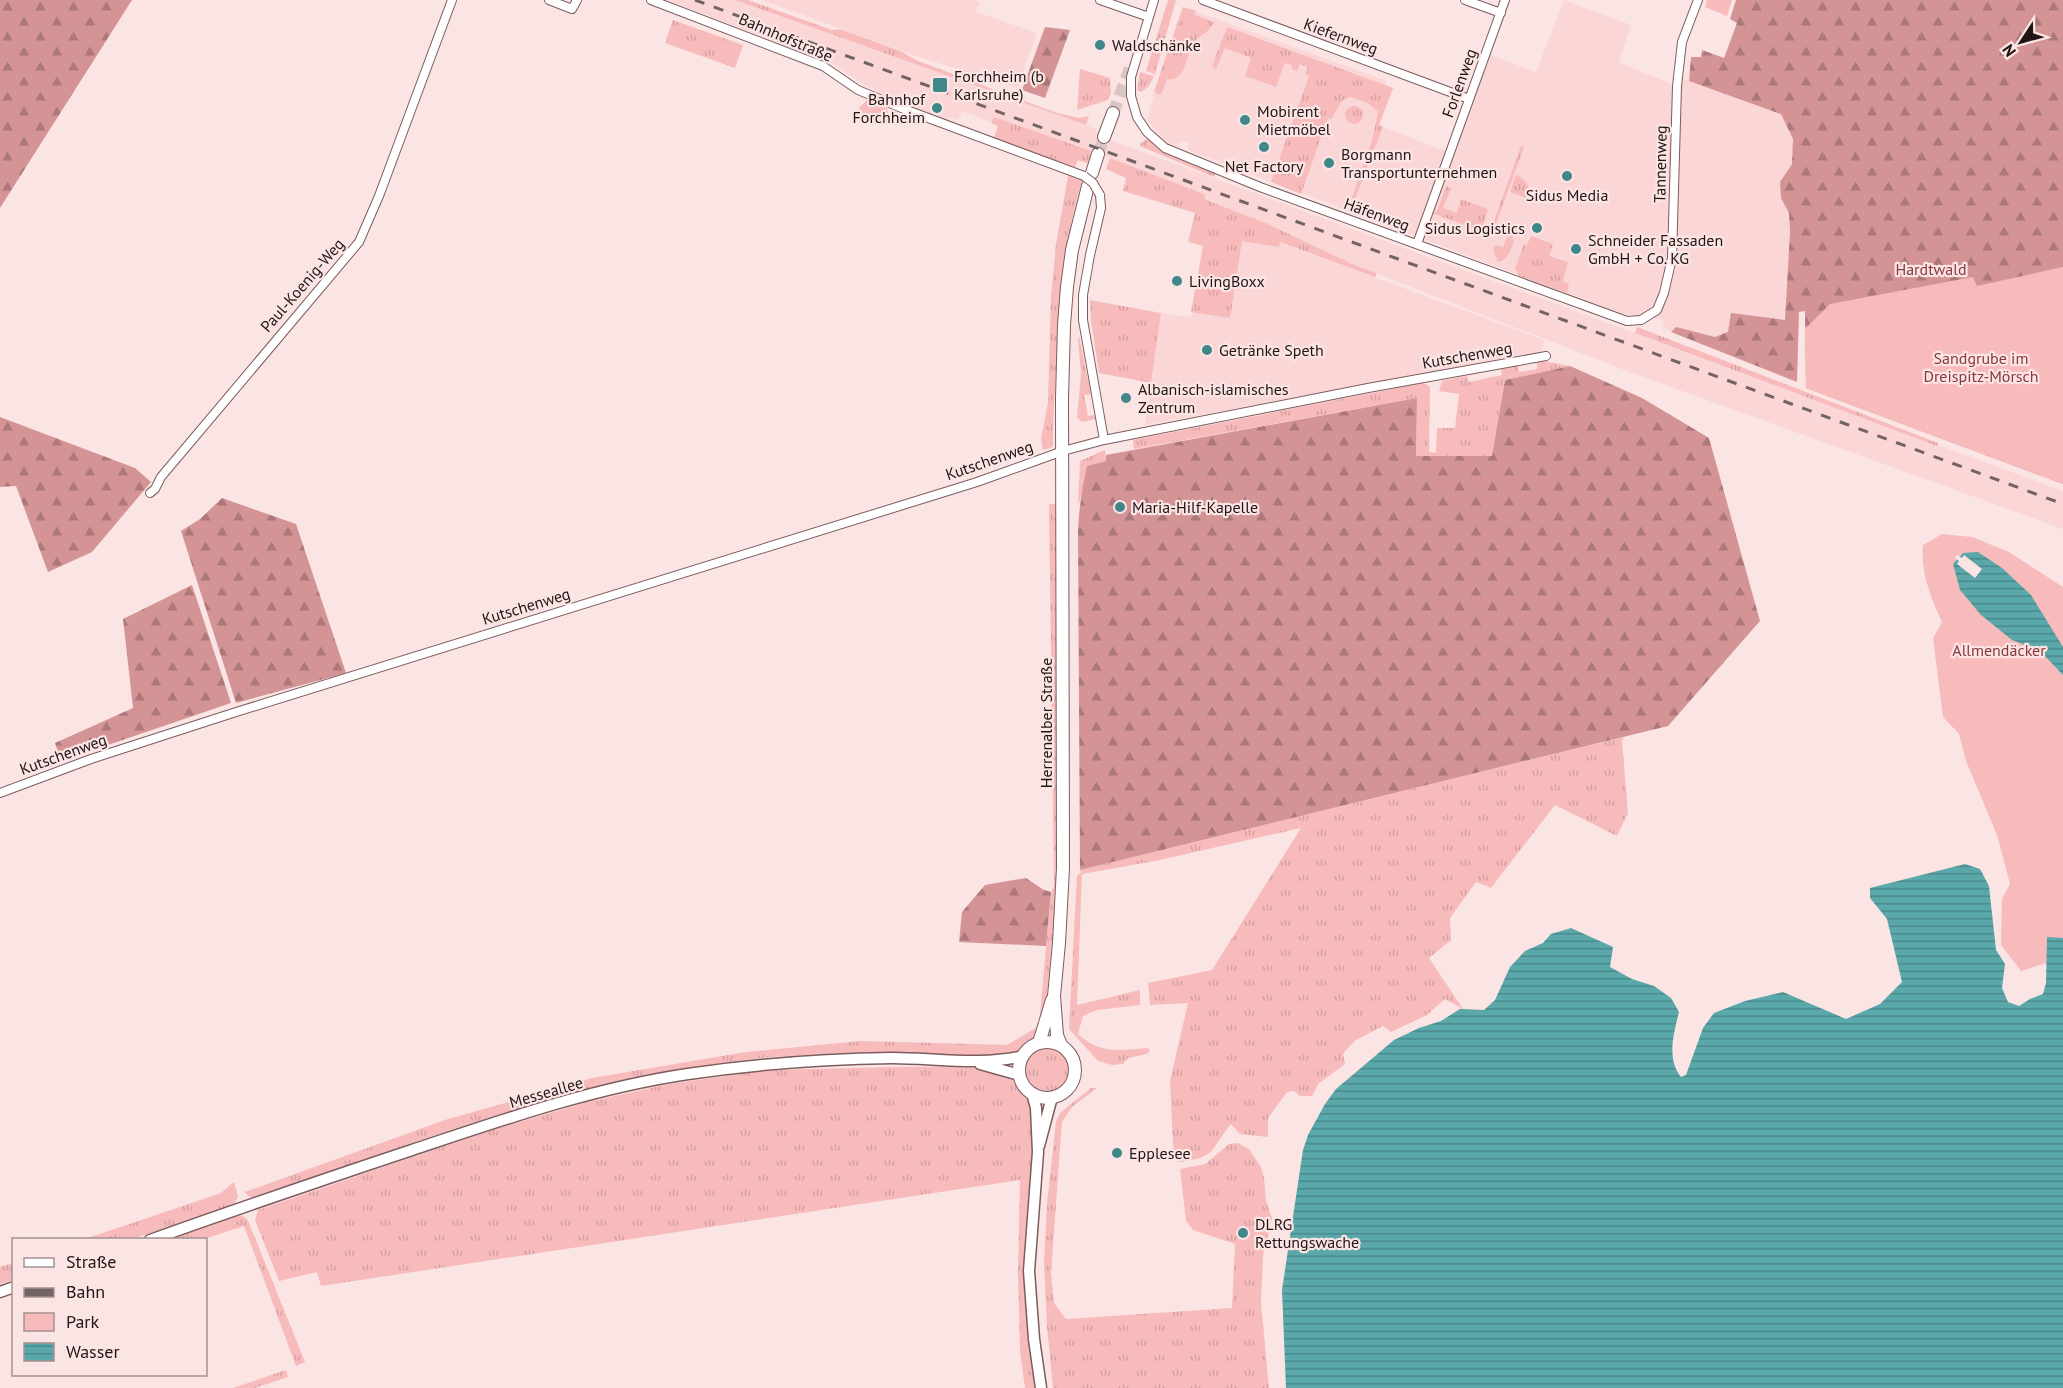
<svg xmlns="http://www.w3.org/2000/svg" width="2063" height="1388" viewBox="0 0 2063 1388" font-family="'PT Sans',sans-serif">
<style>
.built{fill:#fbd6d7}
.grass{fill:url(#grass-tufts)}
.forest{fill:url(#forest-firs)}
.park{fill:#f8bbbc}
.water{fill:url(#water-rules)}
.pier{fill:#fbe4e4}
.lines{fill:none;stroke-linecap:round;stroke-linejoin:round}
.secondary-tunnel{stroke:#dac5c5;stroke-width:12;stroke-dasharray:12 6;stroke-linecap:butt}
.minor-casing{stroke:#7c5c5d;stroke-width:10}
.tertiary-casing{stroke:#7c5c5d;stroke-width:13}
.secondary-casing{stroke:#7c5c5d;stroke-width:14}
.minor{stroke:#fff;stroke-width:8}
.tertiary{stroke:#fff;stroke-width:10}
.secondary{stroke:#fff;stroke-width:12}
.rail{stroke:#736363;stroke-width:3;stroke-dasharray:10 10;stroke-linecap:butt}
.minor-bridge-casing{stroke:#7c5c5d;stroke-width:10;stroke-linecap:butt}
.minor-bridge{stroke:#fff;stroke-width:8}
.poi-dot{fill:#3f8789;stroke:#fbe4e4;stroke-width:2}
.labels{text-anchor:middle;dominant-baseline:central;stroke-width:4.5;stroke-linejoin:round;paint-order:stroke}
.street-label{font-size:16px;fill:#211515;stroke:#fbe4e4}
.poi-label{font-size:16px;fill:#211515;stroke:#fbe4e4;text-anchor:start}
.park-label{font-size:16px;fill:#87393f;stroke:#fbe4e4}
</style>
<defs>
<pattern id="grass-tufts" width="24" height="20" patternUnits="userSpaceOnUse" patternTransform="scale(1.5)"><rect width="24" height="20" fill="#f8bbbc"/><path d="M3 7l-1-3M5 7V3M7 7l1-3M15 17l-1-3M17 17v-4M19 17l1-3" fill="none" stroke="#d4a0a1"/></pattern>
<pattern id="forest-firs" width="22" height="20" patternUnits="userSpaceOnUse" patternTransform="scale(1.5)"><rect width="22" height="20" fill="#d49496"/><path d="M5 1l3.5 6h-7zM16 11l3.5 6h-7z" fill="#ac7879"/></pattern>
<pattern id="water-rules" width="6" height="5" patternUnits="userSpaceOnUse" patternTransform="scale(1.5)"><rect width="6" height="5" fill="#5aa8aa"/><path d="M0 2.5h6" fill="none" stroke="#4a8889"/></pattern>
</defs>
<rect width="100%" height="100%" fill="#fbe4e4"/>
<path class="built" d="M 668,0 L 735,0 L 1086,125 L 1099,131 L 1098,135 L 1116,142 L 2063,491 L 2063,529 L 1635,374 L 1352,264 L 1266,223 L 1206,200 L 1204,194 L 1092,151 L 1088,163 L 1078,160 L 1075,167 L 994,138 L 998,125 L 962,111 L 958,120 L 949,117 L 947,122 L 885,96 L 861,83 L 835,65 Z
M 762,0 L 973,0 L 980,2 L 976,12 L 1037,33 L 1017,88 L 910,54 Z
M 1564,0 L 1631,25 L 1619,62 L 1678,87 L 1681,78 L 1735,96 L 1804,114 L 1793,379 L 1664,328 L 1662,319 L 1620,313 L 1187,150 L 1189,143 L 1182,141 L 1176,147 L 1166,141 L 1147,120 L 1159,76 L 1183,7 L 1387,81 L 1386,85 L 1393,88 L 1379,125 L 1450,153 L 1486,53 L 1536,72 Z
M 1206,215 L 1544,340 L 1541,351 L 1145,425 L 1161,313 L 1191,317 L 1203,246 L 1188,242 Z"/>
<path class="grass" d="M 735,0 L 748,0 L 832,30 L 840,29 L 900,51 L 918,61 L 1057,113 L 1079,118 L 1089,116 L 1086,125 Z
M 1168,0 L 1176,0 L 1155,74 L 1146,71 Z
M 1183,7 L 1196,11 L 1195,15 L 1214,22 C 1209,34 1200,33 1194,43 C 1187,54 1185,83 1167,79 L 1161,95 L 1154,92 Z
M 673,20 L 743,45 L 735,68 L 665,43 Z
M 1227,27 L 1393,88 L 1379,125 L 1383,127 L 1353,204 L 1350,203 L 1373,137 L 1378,112 C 1371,103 1360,100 1350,97 L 1342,101 L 1331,119 L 1328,118 L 1301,194 L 1271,182 L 1309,76 L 1305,74 L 1308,67 L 1300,64 L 1297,71 L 1292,69 L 1292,65 L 1285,63 L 1276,87 L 1245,76 L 1251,58 L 1225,48 L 1216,69 L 1212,66 Z
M 1080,69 L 1110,78 L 1111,93 L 1108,100 L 1077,110 Z
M 1140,72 L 1154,76 L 1149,86 L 1141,92 L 1137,90 Z
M 867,100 L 887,108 L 889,118 L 881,124 L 860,115 L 859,108 Z
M1345 115a9 9 0 1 1 18 0a9 9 0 1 1-18 0Z
M 994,117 L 1091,151 L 1088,163 L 1078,160 L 1075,167 L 994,138 L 998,126 L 991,123 Z
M 1148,138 L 1167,154 L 1215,174 L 1214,177 L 1140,146 L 1141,143 Z
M 1521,146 L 1524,147 L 1492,235 L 1432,213 L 1437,211 L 1446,186 L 1451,188 L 1443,208 L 1457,213 L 1461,199 L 1488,209 L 1483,225 L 1491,229 Z
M 1110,158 L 1204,194 L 1206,200 L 1266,223 L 1352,264 L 1376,273 L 1375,277 L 1280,242 L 1279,247 L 1242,241 L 1230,318 L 1191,312 L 1203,246 L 1188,242 L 1195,213 L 1123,191 L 1126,178 L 1106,169 Z
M 1516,174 C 1526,180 1532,187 1529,199 L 1510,192 Z
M 1068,176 L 1082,181 C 1066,233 1061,287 1058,341 C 1056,376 1053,411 1053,447 L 1043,450 L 1041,439 L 1048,403 L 1051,296 L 1056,244 Z
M 1509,233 L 1513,234 L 1512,239 L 1514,240 C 1511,250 1509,259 1498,262 L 1493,249 L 1495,245 L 1503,247 Z
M 1531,236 L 1553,244 L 1549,256 L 1568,262 L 1563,281 L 1569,284 L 1567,293 L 1519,276 L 1515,269 L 1524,244 L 1527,245 Z
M 1090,300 L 1161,313 L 1151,383 L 1099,373 L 1091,322 Z
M 1637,327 L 1938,443 L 1937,446 L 1635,333 Z
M 1079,336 L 1091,394 L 1084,395 L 1088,416 L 1095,415 L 1096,419 L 1082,422 L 1077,418 L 1081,374 L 1078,340 Z
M 1543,361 L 1570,366 L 1505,380 L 1492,456 L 1416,456 L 1417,398 L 1134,449 L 1133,440 L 1423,383 L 1430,387 L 1429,452 L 1436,453 L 1437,428 L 1455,428 L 1459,394 L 1439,391 L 1442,381 L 1467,376 L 1469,382 L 1502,375 L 1501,369 L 1518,366 L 1519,372 L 1537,369 L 1537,362 Z
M 1105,450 L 1106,461 L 1087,466 L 1084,488 L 1078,505 L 1080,461 Z
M 1049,504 L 1056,504 L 1058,541 L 1058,790 L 1055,905 L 1045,1020 C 1040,1033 1031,1046 1016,1053 C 996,1062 921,1053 895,1052 C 854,1052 813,1054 772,1057 C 750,1059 727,1063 705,1066 C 550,1089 401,1147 254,1198 L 248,1196 L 245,1192 L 445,1120 L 592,1078 L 746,1052 L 861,1041 L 1007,1045 L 1039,1026 L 1051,892 L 1054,886 Z
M 1624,737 L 1622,741 L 1628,813 L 1617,836 L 1555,805 L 1491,888 L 1476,882 L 1450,918 L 1451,940 L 1429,958 L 1463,1009 L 1445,999 L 1427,1015 L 1391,1032 L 1383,1026 L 1354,1041 L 1343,1054 L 1345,1064 L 1318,1084 L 1312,1096 L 1300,1096 L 1294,1091 L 1287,1092 L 1268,1118 L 1268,1137 L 1240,1134 L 1231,1124 C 1209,1151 1217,1158 1178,1162 L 1173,1145 L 1170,1081 L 1188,1003 L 1150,1005 L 1148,983 L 1212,970 L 1301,828 L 1155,861 L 1082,874 L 1077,1005 L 1140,990 L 1140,1005 L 1097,1010 L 1083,1016 L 1078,1034 C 1101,1055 1119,1050 1148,1048 L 1150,1051 L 1147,1054 L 1128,1058 L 1123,1064 L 1112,1065 L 1098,1061 L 1069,1029 L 1077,875 L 1081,873 L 1080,870 Z
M1024 1069a23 23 0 1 1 46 0a23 23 0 1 1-46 0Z
M 894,1067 C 918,1067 992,1065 1010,1075 C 1020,1081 1032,1102 1034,1113 L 1026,1291 L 1036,1388 L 1025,1388 L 1020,1352 L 1018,1270 L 1020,1180 L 321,1286 L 317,1272 L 279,1281 L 255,1220 L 258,1210 L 486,1132 L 587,1102 L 669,1084 L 768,1070 Z
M 1091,1088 L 1097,1088 L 1072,1107 L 1062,1122 L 1051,1273 L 1054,1303 L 1066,1319 L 1232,1308 L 1235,1244 L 1193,1230 L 1186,1221 L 1180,1169 L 1205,1164 L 1229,1144 L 1238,1143 L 1249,1149 L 1261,1167 L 1264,1178 L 1266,1201 L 1272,1218 L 1263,1256 L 1261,1303 L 1269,1388 L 1053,1388 L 1047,1327 L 1044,1262 L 1047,1204 L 1056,1121 L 1060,1113 Z
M 234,1182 L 238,1197 L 233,1206 L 132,1239 L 82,1240 L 221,1193 Z
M 239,1215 L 245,1217 L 249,1223 L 305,1362 L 296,1366 L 244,1226 L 204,1239 L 171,1239 Z
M 13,1263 L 13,1280 L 0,1284 L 0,1267 Z
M 286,1370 L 288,1377 L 255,1388 L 233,1388 Z"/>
<path class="forest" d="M 0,0 L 132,0 L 0,208 Z
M 1736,0 L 2063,0 L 2063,484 L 1806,388 L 1805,311 L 1799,312 L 1797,382 L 1671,332 L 1676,327 L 1715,337 L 1728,332 L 1731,313 L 1785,320 L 1790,232 L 1789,213 L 1781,198 L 1780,182 L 1792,164 L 1793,139 L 1781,114 L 1689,81 L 1691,57 L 1701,57 L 1702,50 L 1724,58 L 1737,23 L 1730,19 Z
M 1045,27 L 1070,30 L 1045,98 L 1022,90 Z
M 1570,366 L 1642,398 L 1709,438 L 1760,621 L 1668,726 L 1080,870 L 1078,537 C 1078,513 1082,490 1087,466 L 1106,461 L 1106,455 L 1417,398 L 1416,456 L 1492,456 L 1505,380 Z
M 0,417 L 135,468 L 151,482 L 92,552 L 48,572 L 16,486 L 0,487 Z
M 222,498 L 296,524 L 346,673 L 236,703 L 181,531 L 200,519 Z
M 192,585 L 231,703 L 61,761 L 55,743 L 133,708 L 123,619 Z
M 1026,878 L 1044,890 L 1051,892 L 1046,946 L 959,942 L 962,912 L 985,885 Z"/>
<path class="park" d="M 1707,0 L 1732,0 L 1727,16 L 1705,7 Z
M 2063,267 L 2063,484 L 1806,388 L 1805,329 L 1830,304 L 1973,277 L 1977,286 Z
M 1942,534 L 1972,537 L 2009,552 L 2063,587 L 2063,958 L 2021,971 L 2001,945 L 2002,899 L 2010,884 L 1997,835 L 1966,761 L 1959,734 L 1943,717 L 1933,638 L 1942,622 C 1931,598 1920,571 1923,545 Z
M 1198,1061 L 1211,1064 L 1206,1088 L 1193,1085 Z"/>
<path class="water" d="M 1978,552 L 2002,568 L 2031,595 L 2063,647 L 2063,675 L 2039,650 L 2012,640 L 1981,615 L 1960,590 L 1953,564 L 1963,553 Z
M 1965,864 L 1980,869 L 1989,886 L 1996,950 L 2005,964 L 2002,988 L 2008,1002 L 2019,1006 L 2030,999 L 2043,994 L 2046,983 L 2047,937 L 2063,938 L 2063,1388 L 1286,1388 L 1282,1290 L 1303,1150 L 1308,1135 L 1325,1104 L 1336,1089 L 1394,1040 L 1419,1028 L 1441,1021 L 1460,1009 L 1484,1010 L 1495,1000 L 1510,967 L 1525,951 L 1543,943 L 1551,934 L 1571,928 L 1613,947 L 1610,967 L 1632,979 L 1654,986 L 1671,998 L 1679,1012 C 1674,1033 1666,1058 1681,1077 L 1686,1075 L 1703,1028 L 1714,1013 L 1745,1001 L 1783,992 L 1846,1019 L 1880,1004 L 1902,982 L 1887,919 L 1870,898 L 1870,888 Z"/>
<path class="pier" d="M 1957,555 L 1962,558 L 1964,555 L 1982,569 L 1975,578 L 1957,564 L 1959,561 L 1955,558 Z"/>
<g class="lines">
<path class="secondary-tunnel" d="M 1113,113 L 1132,63
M 1098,154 L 1104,137"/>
<g class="minor-casing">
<path id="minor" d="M 549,0 L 572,9 L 577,0
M 651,0 L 823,66 L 858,90 L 904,109 L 1084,176
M 1100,0 L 1149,17
M 1154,0 L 1131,77 L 1131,96 L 1137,117 L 1147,132 L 1165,148 L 1260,187 L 1627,321 L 1641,320 L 1657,310 L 1664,293 L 1672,258 L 1677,86 L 1682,42 L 1698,0
M 1203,0 L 1469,99
M 1465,0 L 1501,13
M 1100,195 L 1101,208 L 1090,255 L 1083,295 L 1083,320 L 1104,440
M 1417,244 L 1505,0
M 150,493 L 155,489 L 161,477 L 359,242 L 379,196 L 452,0
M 0,793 L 91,759 L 233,713 L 977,482 L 1063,451 L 1104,440 L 1368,388 L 1546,356"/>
</g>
<g class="tertiary-casing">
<path id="tertiary" d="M 980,1064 L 1020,1075
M 1032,1093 L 1036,1108 L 1038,1152 L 1029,1271 L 1034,1339 L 1041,1388
M 1039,1146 L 1052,1097
M 150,1240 C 237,1209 325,1179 412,1150 C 502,1120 593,1088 688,1074 C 756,1064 823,1059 892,1058 C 935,1058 980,1066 1023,1056
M 0,1292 L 14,1287"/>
</g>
<g class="secondary-casing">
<path id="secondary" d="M 1104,137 L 1113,113
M 1092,173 L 1098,154
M1019 1070a28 28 0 1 1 56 0a28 28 0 1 1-56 0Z
M 1039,1043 L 1052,1000
M 1061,1045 L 1057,1035 L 1054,996 L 1059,943 L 1063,868 L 1062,398 L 1064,325 L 1067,287 L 1072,250 L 1088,186"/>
</g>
<use href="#minor" class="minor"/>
<use href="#tertiary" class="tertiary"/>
<use href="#secondary" class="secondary"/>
<path class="rail" d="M 695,0 L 2063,504"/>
<g class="minor-bridge-casing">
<path id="minor-bridge" d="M 1084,176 L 1093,183 L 1100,195"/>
</g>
<use href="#minor-bridge" class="minor-bridge"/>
</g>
<g class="poi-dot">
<circle cx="1100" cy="45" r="6"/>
<rect x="932" y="77" width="16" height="16" rx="3"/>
<circle cx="937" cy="108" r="6"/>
<circle cx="1245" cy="120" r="6"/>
<circle cx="1264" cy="147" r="6"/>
<circle cx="1329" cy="163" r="6"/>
<circle cx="1567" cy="176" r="6"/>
<circle cx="1537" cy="228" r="6"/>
<circle cx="1576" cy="249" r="6"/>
<circle cx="1177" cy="281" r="6"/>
<circle cx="1207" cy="350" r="6"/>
<circle cx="1126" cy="398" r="6"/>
<circle cx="1120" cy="507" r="6"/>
<circle cx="1117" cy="1153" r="6"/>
<circle cx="1243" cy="1233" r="6"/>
</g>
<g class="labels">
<g class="street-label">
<text transform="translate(1341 36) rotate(20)">Kiefernweg</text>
<text transform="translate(786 37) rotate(23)">Bahnhofstraße</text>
<text transform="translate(1459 83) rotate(-70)">Forlenweg</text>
<text transform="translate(1660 164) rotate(-89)">Tannenweg</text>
<text transform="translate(1377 214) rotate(20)">Häfenweg</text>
<text transform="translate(302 285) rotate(-49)">Paul-Koenig-Weg</text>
<text transform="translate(1467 355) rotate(-10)">Kutschenweg</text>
<text transform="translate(989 460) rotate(-19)">Kutschenweg</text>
<text transform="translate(526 606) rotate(-17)">Kutschenweg</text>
<text transform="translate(1046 723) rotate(-90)">Herrenalber Straße</text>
<text transform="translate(63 754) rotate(-20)">Kutschenweg</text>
<text transform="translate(546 1092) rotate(-16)">Messeallee</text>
</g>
<g class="poi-label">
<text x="1112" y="45">Waldschänke</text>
<text x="954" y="76">Forchheim (b<tspan x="954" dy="18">Karlsruhe)</tspan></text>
<text x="925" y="99" text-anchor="end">Bahnhof<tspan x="925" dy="18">Forchheim</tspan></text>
<text x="1257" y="111">Mobirent<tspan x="1257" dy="18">Mietmöbel</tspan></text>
<text x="1341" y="154">Borgmann<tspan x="1341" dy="18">Transportunternehmen</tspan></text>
<text x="1264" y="166" text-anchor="middle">Net Factory</text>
<text x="1567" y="195" text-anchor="middle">Sidus Media</text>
<text x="1525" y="228" text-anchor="end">Sidus Logistics</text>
<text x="1588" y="240">Schneider Fassaden<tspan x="1588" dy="18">GmbH + Co. KG</tspan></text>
<text x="1189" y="281">LivingBoxx</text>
<text x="1219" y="350">Getränke Speth</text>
<text x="1138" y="389">Albanisch-islamisches<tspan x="1138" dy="18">Zentrum</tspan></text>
<text x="1132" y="507">Maria-Hilf-Kapelle</text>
<text x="1129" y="1153">Epplesee</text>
<text x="1255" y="1224">DLRG<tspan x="1255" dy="18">Rettungswache</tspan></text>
</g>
<g class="park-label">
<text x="1931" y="269">Hardtwald</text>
<text x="1981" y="358">Sandgrube im<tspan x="1981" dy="18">Dreispitz-Mörsch</tspan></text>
<text x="1999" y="650">Allmendäcker</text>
</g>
</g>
<rect x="12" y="1238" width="195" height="138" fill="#fbe4e4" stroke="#a49191" stroke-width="1.5"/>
<rect x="24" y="1258" width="30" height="9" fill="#ffffff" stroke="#a49191" stroke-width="1.5"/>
<text x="66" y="1268" font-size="18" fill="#211515">Straße</text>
<rect x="24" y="1288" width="30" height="9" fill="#736363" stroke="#a49191" stroke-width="1.5"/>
<text x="66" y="1298" font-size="18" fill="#211515">Bahn</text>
<rect x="24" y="1313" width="30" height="18" fill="#f8bbbc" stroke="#a49191" stroke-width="1.5"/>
<text x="66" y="1328" font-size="18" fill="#211515">Park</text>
<rect x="24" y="1343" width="30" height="18" fill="url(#water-rules)" stroke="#a49191" stroke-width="1.5"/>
<text x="66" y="1358" font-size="18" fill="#211515">Wasser</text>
<g transform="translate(2021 42) rotate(234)" stroke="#fbe4e4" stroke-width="4.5" paint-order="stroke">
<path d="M0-4.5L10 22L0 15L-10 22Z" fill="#211515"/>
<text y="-9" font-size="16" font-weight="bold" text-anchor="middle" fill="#211515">N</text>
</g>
</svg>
